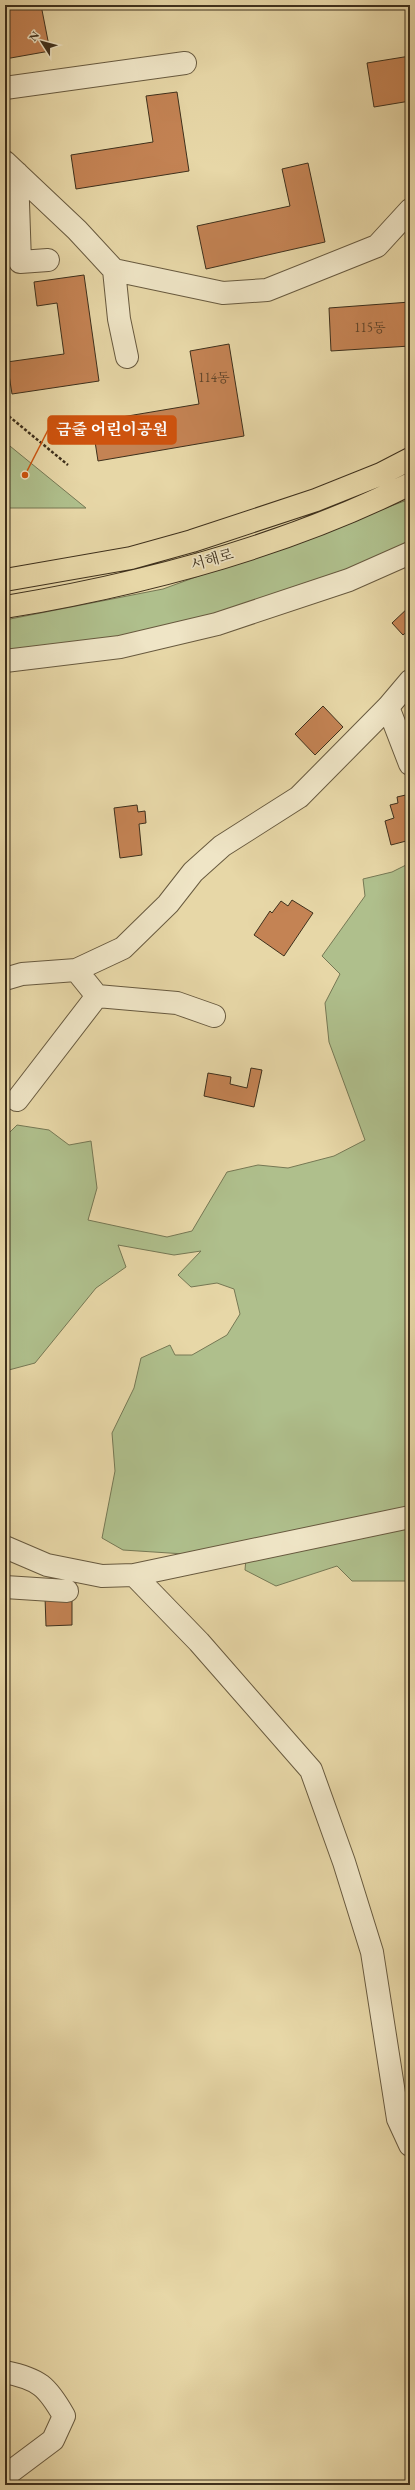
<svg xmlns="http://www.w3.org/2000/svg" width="415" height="2490" viewBox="0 0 415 2490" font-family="'EB Garamond','Noto Serif KR',serif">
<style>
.green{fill:#afbf8c;stroke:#767854}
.building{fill:#c48354;stroke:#3e301c}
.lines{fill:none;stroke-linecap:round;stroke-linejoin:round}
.minor-casing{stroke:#685a3f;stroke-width:24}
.highway-casing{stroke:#3e301c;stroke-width:24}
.path{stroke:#3e301c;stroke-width:2.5;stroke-dasharray:3 2;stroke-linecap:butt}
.minor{stroke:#efe5c6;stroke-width:22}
.highway{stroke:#e7d7a7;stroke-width:22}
.labels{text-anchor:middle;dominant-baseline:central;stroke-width:3.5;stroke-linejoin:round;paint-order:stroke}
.number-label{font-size:13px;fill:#60452a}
.street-label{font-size:15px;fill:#3e301c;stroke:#efe5c6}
.leader{fill:none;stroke:#ce530e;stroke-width:1.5}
.callout-dot{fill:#ce530e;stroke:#efe5c6;stroke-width:1.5}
.callout{fill:#ce530e;stroke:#ce530e;stroke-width:1.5}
.callout-label{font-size:16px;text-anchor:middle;font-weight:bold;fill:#fff}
</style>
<rect width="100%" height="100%" fill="#e7d7a7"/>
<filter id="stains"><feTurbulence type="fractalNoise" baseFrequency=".005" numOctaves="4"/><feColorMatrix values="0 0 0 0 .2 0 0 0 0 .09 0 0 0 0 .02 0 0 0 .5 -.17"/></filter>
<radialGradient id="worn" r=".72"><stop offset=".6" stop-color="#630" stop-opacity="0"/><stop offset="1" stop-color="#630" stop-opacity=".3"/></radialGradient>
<path class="green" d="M 5,442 L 86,508 L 5,508 Z
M 410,499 L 410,541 L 348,572 L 196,626 L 5,654 L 5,620 L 163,589 Z
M 410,863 L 410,1581 L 352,1581 L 337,1566 L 276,1586 L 245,1570 L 246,1558 L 123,1550 L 102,1538 L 115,1471 L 112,1433 L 134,1388 L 141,1358 L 170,1345 L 175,1355 L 192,1355 L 227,1335 L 240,1314 L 234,1289 L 217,1283 L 191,1287 L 178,1275 L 201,1251 L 174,1255 L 118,1245 L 126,1267 L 96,1288 L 35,1363 L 5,1371 L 5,1137 L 17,1125 L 49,1130 L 69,1145 L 91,1141 L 97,1188 L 88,1220 L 167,1237 L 192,1231 L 227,1172 L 258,1165 L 288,1168 L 334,1156 L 365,1140 L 329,1042 L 325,1003 L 340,974 L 322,956 L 365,896 L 363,879 L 392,872 Z"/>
<path class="building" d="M 5,5 L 41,5 L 50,51 L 5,59 Z
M 410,56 L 410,101 L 374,107 L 367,63 Z
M 177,92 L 189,171 L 76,189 L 71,155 L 153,142 L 146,96 Z
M 308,163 L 325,242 L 206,269 L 197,226 L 290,206 L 282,169 Z
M 84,275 L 99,381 L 12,394 L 7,362 L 64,354 L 57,303 L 37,306 L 34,282 Z
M 410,302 L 410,346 L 331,351 L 329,308 Z
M 229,344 L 244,436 L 98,461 L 92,422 L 199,404 L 190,351 Z
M 410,606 L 410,629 L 403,635 L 392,623 Z
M 323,706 L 343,727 L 315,755 L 295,734 Z
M 410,794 L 410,840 L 391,845 L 385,821 L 394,818 L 390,805 L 398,803 L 397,797 Z
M 137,805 L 138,812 L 145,811 L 146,823 L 139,824 L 142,855 L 120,858 L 114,808 Z
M 292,900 L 313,913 L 284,956 L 254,935 L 270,911 L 272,913 L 281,901 L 288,906 Z
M 251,1068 L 262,1070 L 254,1107 L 204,1096 L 208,1073 L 231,1077 L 230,1084 L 247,1088 Z
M 72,1596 L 72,1625 L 46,1626 L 45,1597 Z"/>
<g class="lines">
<g class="minor-casing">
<path id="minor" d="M 5,88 L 185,63
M 5,162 L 77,230 L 114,270 L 223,293 L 267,290 L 377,246 L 410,210
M 17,173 L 20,262 L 48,260
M 114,270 L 119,319 L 127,357
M 5,661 L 120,647 L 217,624 L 349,580 L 410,553
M 388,707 L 410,764
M 5,979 L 22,974 L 76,970 L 123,948 L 168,904 L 193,872 L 222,846 L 299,797 L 388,707 L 410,681
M 97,996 L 177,1003 L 214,1016
M 17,1100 L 97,996 L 76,970
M 5,1547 L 47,1565 L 102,1576 L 134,1575 L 199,1642 L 311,1770 L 344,1862 L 372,1952 L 398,2119 L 410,2145
M 134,1575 L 410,1517
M 5,1587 L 67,1591
M 5,2372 C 39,2379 47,2386 64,2416 L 53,2440 L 5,2476"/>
</g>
<g class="highway-casing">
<path id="highway" d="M 5,580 L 131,558 L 192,541 L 316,500 L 381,474 L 410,459
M 5,607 C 144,584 284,547 410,484"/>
</g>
<path class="path" d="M 5,413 L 68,465"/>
<use href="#minor" class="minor"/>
<use href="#highway" class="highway"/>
</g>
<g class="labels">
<g class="number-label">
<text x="370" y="327">115동</text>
<text x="214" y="377">114동</text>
</g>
<g class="street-label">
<text transform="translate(212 559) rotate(-16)">서해로</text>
</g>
</g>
<path class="leader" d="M25 475L48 430"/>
<circle class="callout-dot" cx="25" cy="475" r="4"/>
<rect class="callout" x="48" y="416" width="128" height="28" rx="4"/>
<g class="callout-label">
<text x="112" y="435">금줄 어린이공원</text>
</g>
<rect width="415" height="2490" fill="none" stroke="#e7d7a7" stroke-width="20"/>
<rect x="6" y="6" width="403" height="2478" fill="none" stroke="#3e301c" stroke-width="2"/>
<rect x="10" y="10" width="395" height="2470" fill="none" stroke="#3e301c"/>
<g transform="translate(42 42) rotate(306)" stroke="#efe5c6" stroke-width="3" paint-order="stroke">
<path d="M0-3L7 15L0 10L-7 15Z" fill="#3e301c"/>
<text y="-6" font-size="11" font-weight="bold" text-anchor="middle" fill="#3e301c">N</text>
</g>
<rect width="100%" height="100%" filter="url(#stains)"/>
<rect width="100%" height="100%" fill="url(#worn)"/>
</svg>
